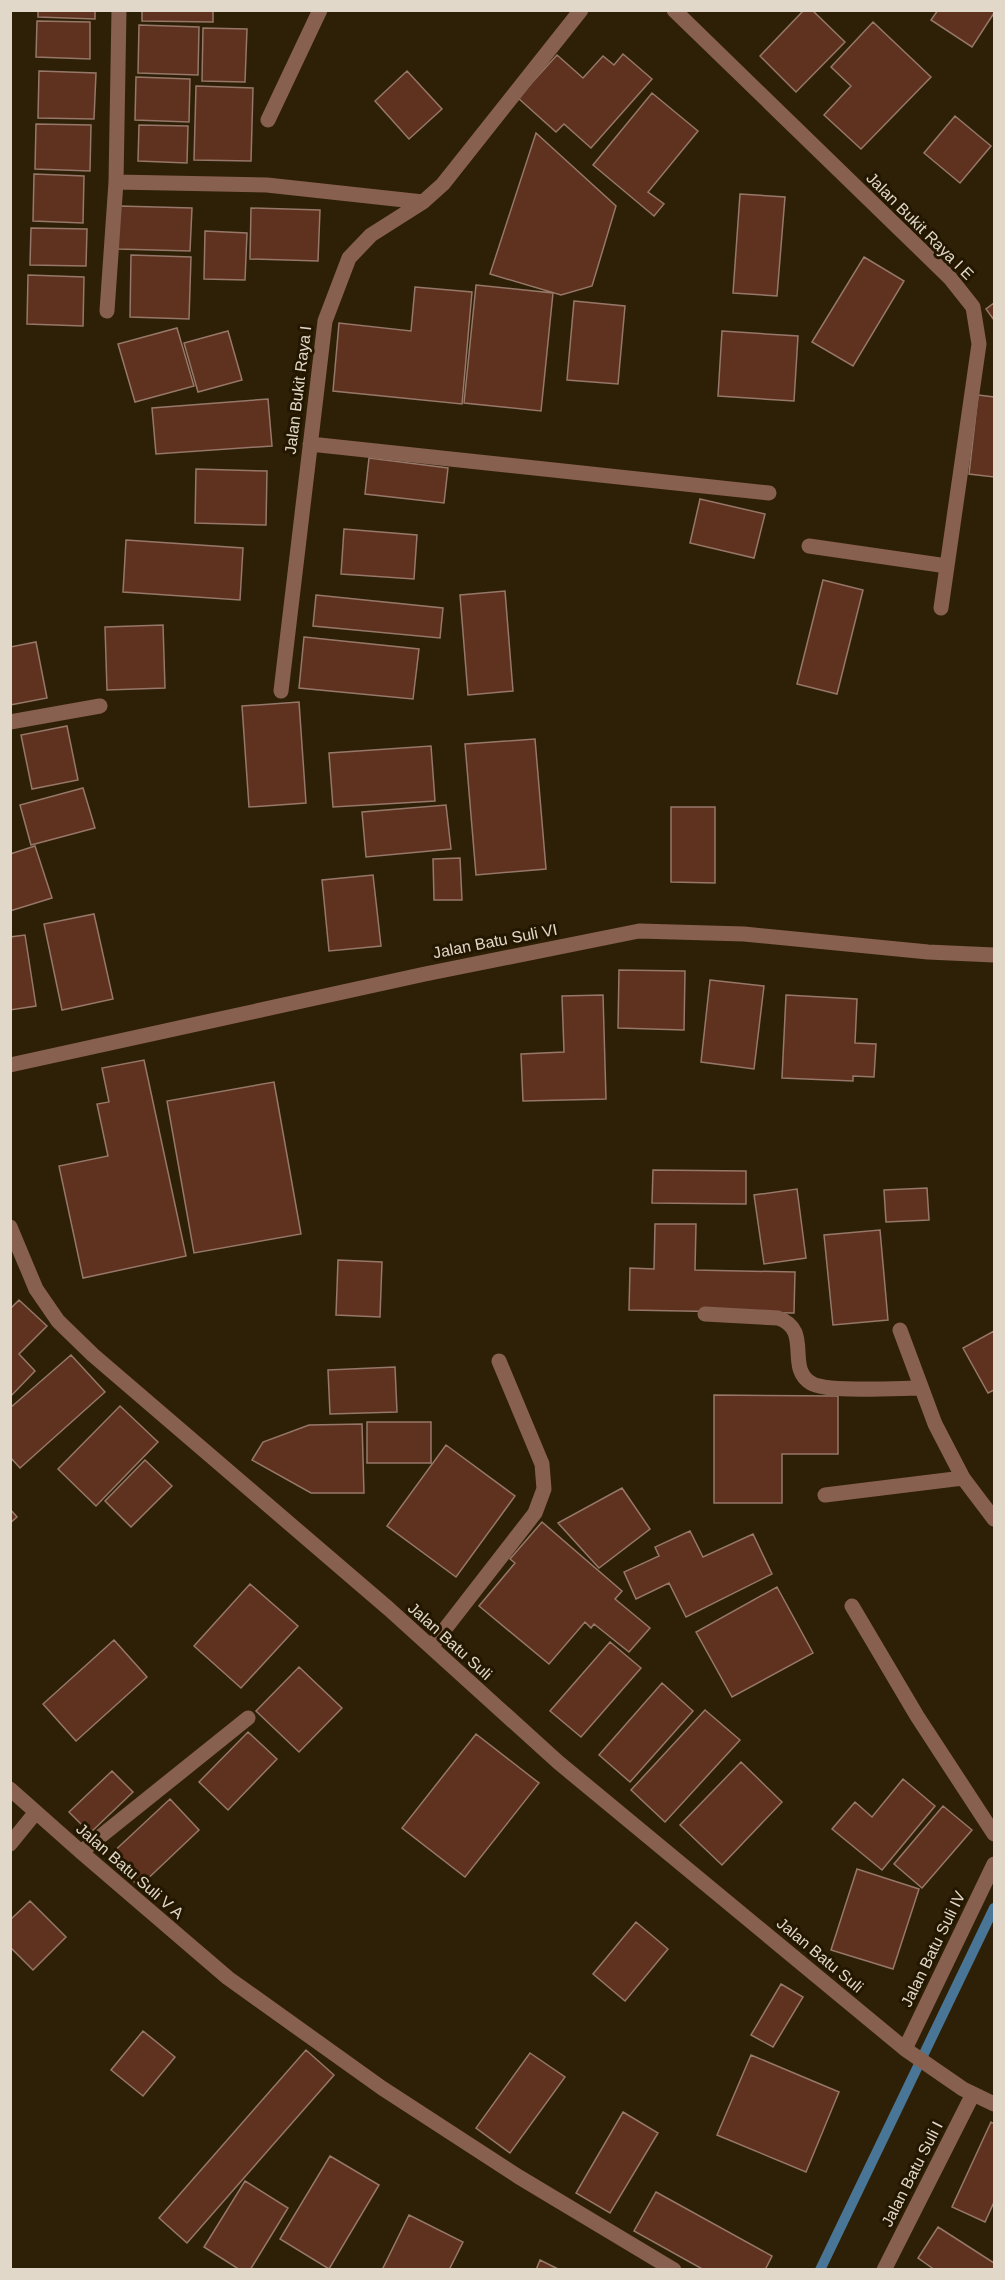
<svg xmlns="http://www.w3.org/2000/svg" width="1005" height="2280" viewBox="0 0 1005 2280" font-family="Helvetica,sans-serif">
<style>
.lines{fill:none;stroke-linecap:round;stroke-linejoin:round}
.stream{stroke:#497696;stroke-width:10}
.building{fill:#5e321e;stroke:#967769;stroke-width:1.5}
.minor{stroke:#88604f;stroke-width:15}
.labels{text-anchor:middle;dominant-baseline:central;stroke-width:6;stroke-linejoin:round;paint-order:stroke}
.street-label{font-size:16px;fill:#e1d8c9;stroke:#241700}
</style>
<rect width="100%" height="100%" fill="#2e2006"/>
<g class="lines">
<path class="stream" d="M 820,2270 L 994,1908"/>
</g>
<path class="building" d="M 38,10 L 95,10 L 95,19 L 38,17 Z
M 142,10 L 213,10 L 213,22 L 142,21 Z
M 804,10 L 812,10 L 845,42 L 796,92 L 760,56 Z
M 938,10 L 994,10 L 994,13 L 972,47 L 931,20 Z
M 37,21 L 90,22 L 90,59 L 36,57 Z
M 873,22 L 931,77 L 861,149 L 824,115 L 851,86 L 831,67 Z
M 139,25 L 199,27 L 198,75 L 138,73 Z
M 203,28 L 247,29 L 245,82 L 202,81 Z
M 623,54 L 652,79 L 591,148 L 564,124 L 556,132 L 518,98 L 557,55 L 583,78 L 603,56 L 614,65 Z
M 39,71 L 96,73 L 94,119 L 38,118 Z
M 407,71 L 442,109 L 409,139 L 375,101 Z
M 136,77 L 190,79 L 189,122 L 135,120 Z
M 196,86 L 253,88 L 251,161 L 194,160 Z
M 652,93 L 698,131 L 648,192 L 664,204 L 654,216 L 593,165 Z
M 955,116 L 991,146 L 960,183 L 924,153 Z
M 36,124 L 91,125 L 90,171 L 35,169 Z
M 139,125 L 188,126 L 187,163 L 138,161 Z
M 536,133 L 616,206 L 592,286 L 561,295 L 490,274 Z
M 34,174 L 84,176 L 83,223 L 33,221 Z
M 740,194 L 785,197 L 777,296 L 733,293 Z
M 119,206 L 192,208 L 190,251 L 118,249 Z
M 251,208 L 320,210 L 318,261 L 250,259 Z
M 31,228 L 87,229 L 86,266 L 30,265 Z
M 205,231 L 247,233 L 245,280 L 204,279 Z
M 131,255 L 191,257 L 189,319 L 130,317 Z
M 864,257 L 904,281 L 853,366 L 812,342 Z
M 28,275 L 84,277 L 83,326 L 27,324 Z
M 476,285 L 553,293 L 541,411 L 464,403 Z
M 415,287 L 472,292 L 462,404 L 333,391 L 339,323 L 411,331 Z
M 574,301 L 625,306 L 618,384 L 567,380 Z
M 994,303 L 994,320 L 986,309 Z
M 177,328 L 194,386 L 135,402 L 118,344 Z
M 228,331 L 242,380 L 198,392 L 184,343 Z
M 722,331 L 798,336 L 794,401 L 718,396 Z
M 978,395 L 994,397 L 994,477 L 969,474 Z
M 268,399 L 272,446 L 156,454 L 152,408 Z
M 369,458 L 448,468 L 444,503 L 365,494 Z
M 196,469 L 267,471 L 266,525 L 195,523 Z
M 700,499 L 765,514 L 754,558 L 690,543 Z
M 344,529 L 417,535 L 414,579 L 341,574 Z
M 126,540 L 243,548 L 240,600 L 123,592 Z
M 823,580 L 863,590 L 837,694 L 797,684 Z
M 505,591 L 513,691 L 468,695 L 460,595 Z
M 316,595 L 443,608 L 440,638 L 313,626 Z
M 163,625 L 165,688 L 107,690 L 105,627 Z
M 304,637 L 419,649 L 413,699 L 299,688 Z
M 36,642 L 47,698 L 10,705 L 10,647 Z
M 299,702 L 306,803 L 249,807 L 242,706 Z
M 67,726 L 78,780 L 32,789 L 21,735 Z
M 535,739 L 546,869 L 476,875 L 465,744 Z
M 431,746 L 435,801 L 333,807 L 329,753 Z
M 83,788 L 95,828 L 31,845 L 20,805 Z
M 446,805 L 451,849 L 366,857 L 362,812 Z
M 671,807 L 715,807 L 715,883 L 671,882 Z
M 35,846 L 52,898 L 10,911 L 10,854 Z
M 460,858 L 462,900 L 434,900 L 433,859 Z
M 373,875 L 381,946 L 329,951 L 322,880 Z
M 94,914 L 113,999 L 62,1010 L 44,924 Z
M 25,935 L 36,1006 L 10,1010 L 10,937 Z
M 619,970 L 685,971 L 684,1030 L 618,1028 Z
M 710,980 L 764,986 L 754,1069 L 701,1062 Z
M 603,995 L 606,1099 L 523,1101 L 521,1054 L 564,1052 L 562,996 Z
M 786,995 L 857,999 L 855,1043 L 876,1044 L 874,1077 L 853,1076 L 853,1081 L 782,1078 Z
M 144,1060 L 186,1256 L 83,1278 L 59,1166 L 108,1156 L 97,1104 L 109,1102 L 102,1068 Z
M 274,1082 L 301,1234 L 194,1253 L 167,1101 Z
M 653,1170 L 746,1171 L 746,1204 L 652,1203 Z
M 927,1188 L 929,1220 L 886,1222 L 884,1190 Z
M 797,1189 L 806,1258 L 764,1264 L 754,1195 Z
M 655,1224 L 696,1224 L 695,1270 L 795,1272 L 794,1313 L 629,1310 L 630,1268 L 654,1269 Z
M 880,1230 L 888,1320 L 833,1325 L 824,1235 Z
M 338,1260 L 382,1262 L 380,1317 L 336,1315 Z
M 19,1300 L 47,1326 L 19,1354 L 35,1371 L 10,1397 L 10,1309 Z
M 994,1331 L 994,1390 L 988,1393 L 963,1348 Z
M 71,1355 L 105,1392 L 20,1468 L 10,1457 L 10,1408 Z
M 395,1367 L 397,1412 L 330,1414 L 328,1370 Z
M 714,1395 L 838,1396 L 838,1454 L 782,1454 L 782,1503 L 714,1503 Z
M 120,1406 L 158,1442 L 96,1506 L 58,1469 Z
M 367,1422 L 431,1422 L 431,1463 L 367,1463 Z
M 362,1424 L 364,1493 L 311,1493 L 252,1460 L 263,1442 L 309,1425 Z
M 446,1445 L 515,1496 L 456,1577 L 387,1526 Z
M 145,1460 L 172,1486 L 131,1527 L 105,1501 Z
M 622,1488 L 650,1529 L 599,1568 L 558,1523 Z
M 10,1509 L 17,1517 L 10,1523 Z
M 542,1522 L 622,1591 L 615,1599 L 650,1628 L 629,1652 L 594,1624 L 591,1628 L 585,1622 L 549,1664 L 479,1606 L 515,1563 L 510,1559 Z
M 690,1531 L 703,1557 L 753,1534 L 772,1574 L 686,1617 L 669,1583 L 636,1599 L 624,1572 L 659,1556 L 655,1547 Z
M 250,1584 L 298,1626 L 241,1688 L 194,1646 Z
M 777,1587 L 813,1653 L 732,1697 L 696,1632 Z
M 114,1640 L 147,1677 L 76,1741 L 43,1704 Z
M 610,1642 L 641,1668 L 581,1737 L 550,1711 Z
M 299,1667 L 342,1708 L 299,1752 L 256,1711 Z
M 662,1683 L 693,1711 L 630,1782 L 599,1755 Z
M 705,1710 L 740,1740 L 665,1822 L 631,1790 Z
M 248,1732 L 277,1759 L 228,1810 L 199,1782 Z
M 476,1734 L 539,1783 L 465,1877 L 402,1828 Z
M 741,1762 L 782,1802 L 722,1865 L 680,1825 Z
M 112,1771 L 133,1792 L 90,1833 L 69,1812 Z
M 903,1779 L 935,1806 L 882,1870 L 832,1829 L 855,1802 L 872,1817 Z
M 170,1799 L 199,1830 L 139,1887 L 109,1856 Z
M 943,1806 L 972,1830 L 922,1888 L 894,1864 Z
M 857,1869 L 919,1889 L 893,1969 L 831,1950 Z
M 30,1901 L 66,1937 L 33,1970 L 10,1947 L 10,1920 Z
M 636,1922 L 668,1949 L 625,2001 L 593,1974 Z
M 781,1984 L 803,1997 L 773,2047 L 751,2035 Z
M 143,2031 L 175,2057 L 143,2096 L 111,2070 Z
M 306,2050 L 334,2075 L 187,2243 L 159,2218 Z
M 530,2053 L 565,2077 L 510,2153 L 476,2128 Z
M 751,2055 L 839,2092 L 806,2172 L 717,2135 Z
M 623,2112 L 658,2133 L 610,2213 L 576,2193 Z
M 991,2122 L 994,2124 L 994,2202 L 985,2222 L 952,2207 Z
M 330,2156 L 379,2185 L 329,2269 L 280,2239 Z
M 245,2181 L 288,2208 L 250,2270 L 240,2270 L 204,2247 Z
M 656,2192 L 772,2256 L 765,2270 L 704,2270 L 634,2231 Z
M 409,2215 L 463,2242 L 449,2270 L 382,2270 Z
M 938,2227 L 994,2263 L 994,2270 L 935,2270 L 918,2258 Z
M 540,2260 L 560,2270 L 536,2270 Z"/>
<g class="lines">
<path class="minor" d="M 674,10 L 950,278 L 973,307 L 979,344 L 941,608
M 268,120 L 320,10
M 116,182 L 267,185 L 423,202
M 107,311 L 116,182 L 119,10
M 310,444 L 769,493
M 809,546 L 947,566
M 281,691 L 325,321 L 349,258 L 371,235 L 423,202 L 443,184 L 581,10
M 10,722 L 100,706
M 10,1065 L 425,974 L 639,931 L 744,934 L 928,952 L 994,955
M 10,1227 L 36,1289 L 58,1321 L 93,1355 L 389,1609 L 558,1762 L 905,2049 L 963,2089 L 994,2104
M 705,1314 L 778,1318 C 813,1330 785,1367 811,1383 C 826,1393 900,1388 921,1388
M 900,1330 L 935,1424 L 963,1478 L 994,1519
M 825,1495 L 963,1478
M 852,1606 L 917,1716 L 994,1834
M 431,1647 L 535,1513 L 544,1489 L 542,1464 L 499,1361
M 10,1789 L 81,1852 L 228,1978 L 382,2088 L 519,2177 L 674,2270
M 10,1844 L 36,1812
M 81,1852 L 248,1718
M 905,2049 L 994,1864
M 884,2270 L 973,2094"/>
</g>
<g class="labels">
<g class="street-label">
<text transform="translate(920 226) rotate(45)">Jalan Bukit Raya I E</text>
<text transform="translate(298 390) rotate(-83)">Jalan Bukit Raya I</text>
<text transform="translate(495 941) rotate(-11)">Jalan Batu Suli VI</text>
<text transform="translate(450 1641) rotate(42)">Jalan Batu Suli</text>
<text transform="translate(130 1871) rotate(41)">Jalan Batu Suli V A</text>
<text transform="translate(933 1949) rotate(-64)">Jalan Batu Suli IV</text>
<text transform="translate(820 1955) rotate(40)">Jalan Batu Suli</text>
<text transform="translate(912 2174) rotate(-63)">Jalan Batu Suli I</text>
</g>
</g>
<rect width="1005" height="2280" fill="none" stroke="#e1d8c9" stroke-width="24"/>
</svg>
